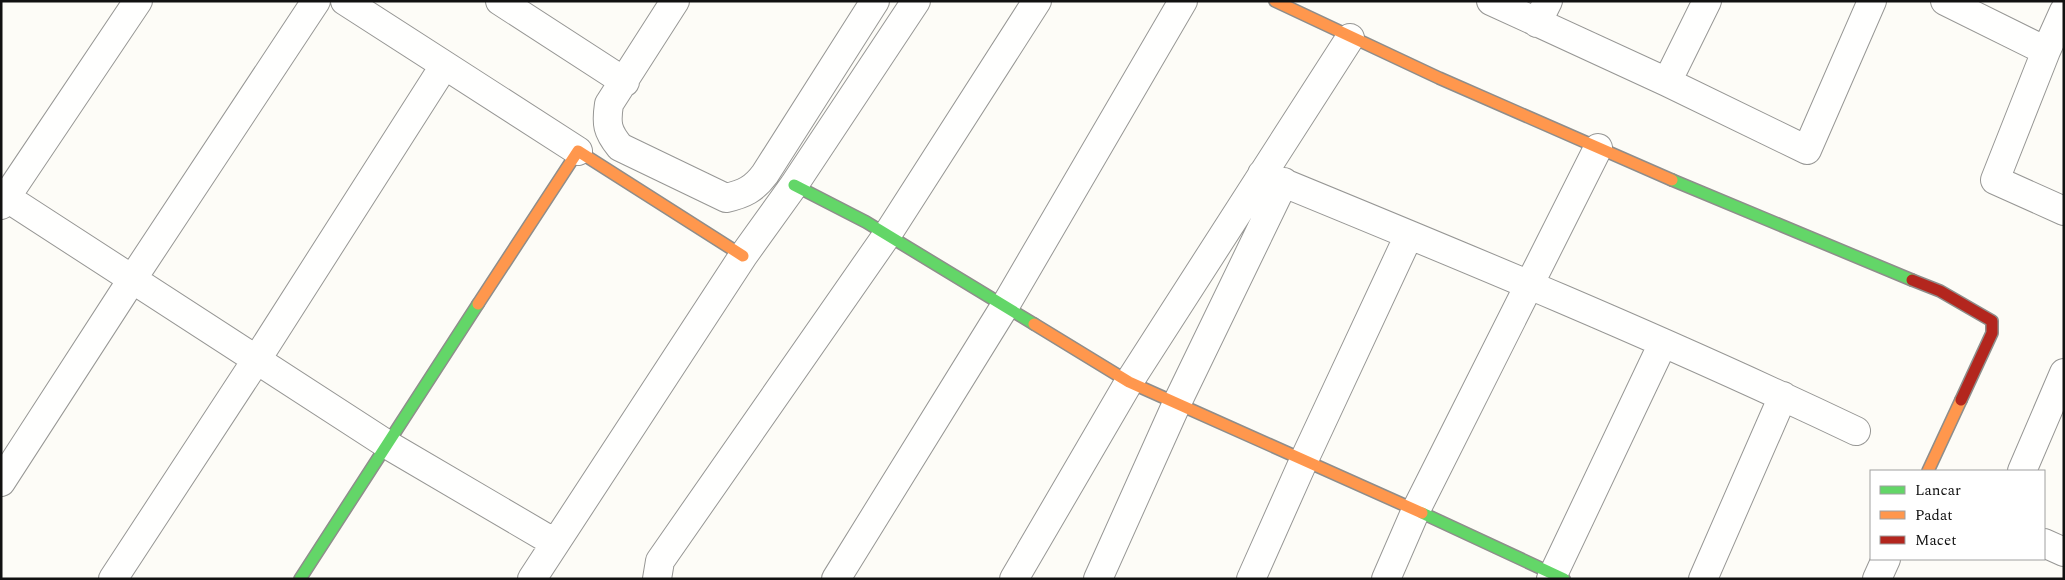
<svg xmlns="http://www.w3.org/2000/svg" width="2065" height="580" viewBox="0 0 2065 580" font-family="Spectral,serif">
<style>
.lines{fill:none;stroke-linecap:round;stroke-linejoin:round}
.street-casing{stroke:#979795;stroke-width:30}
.fast-casing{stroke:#8e8d8b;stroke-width:14}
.slow-casing{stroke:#8e8d8b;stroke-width:14}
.jam-casing{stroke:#8e8d8b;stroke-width:14}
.street{stroke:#fffffe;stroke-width:28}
.fast{stroke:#63d668;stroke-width:11}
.slow{stroke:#ff974d;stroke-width:11}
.jam{stroke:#b3261e;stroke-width:11}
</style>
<rect width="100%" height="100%" fill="#fdfcf7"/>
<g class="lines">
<g class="street-casing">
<path id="street" d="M 345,1 L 578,151
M 500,1 L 625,82
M 675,1 L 609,104 C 606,124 607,131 620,147 L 726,198 C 744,194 754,189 765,174 L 875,1
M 1491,1 L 1667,82 L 1807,150 L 1872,1
M 1945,1 L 2046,51
M 2064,11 L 2046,51 L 1995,180 L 2064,211
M 1537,23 L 1548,1
M 1667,82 L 1707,1
M 1262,174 C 1462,256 1661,338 1856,431
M 1,194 L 388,445 L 555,543
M 1,205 L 138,1
M 2022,471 L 2064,373
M 1,482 L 133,278 L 316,1
M 2044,543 L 2064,552
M 113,579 L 257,359 L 444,66
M 532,579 L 743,256 L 794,185 L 916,1
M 657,579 L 660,561 L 887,235 L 1037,1
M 836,579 L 1005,306 L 1183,1
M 1014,579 L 1129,382 L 1350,38
M 1098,579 L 1177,403 L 1284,182
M 1251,579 L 1304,460 L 1409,235
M 1386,579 L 1416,510 L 1598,148
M 1551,579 L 1663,343
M 1703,579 L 1783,396
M 1877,579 L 1886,559"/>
</g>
<g class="fast-casing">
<path id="fast" d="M 1672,180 L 1912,280
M 794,185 L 866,222 L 1034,324
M 1422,513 L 1564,579
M 300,579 L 478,304"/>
</g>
<g class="slow-casing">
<path id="slow" d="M 1275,1 L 1439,78 L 1672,180
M 478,304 L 578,151 L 743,256
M 1034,324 L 1129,382 L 1422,513
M 1928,471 L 1961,400"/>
</g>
<g class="jam-casing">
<path id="jam" d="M 1912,280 L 1940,291 L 1992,321 L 1992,333 L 1961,400"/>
</g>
<use href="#street" class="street"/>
<use href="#fast" class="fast"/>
<use href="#slow" class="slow"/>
<use href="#jam" class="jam"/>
</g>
<rect width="2065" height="580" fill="none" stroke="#111111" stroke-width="5"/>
<rect x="1870" y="470" width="175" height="90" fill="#ffffff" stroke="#a0a0a0"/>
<rect x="1880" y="486" width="25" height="8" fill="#63d668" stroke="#a0a0a0"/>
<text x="1915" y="495" font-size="15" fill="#111111">Lancar</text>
<rect x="1880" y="511" width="25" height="8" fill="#ff974d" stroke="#a0a0a0"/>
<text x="1915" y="520" font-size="15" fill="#111111">Padat</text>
<rect x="1880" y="536" width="25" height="8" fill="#b3261e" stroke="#a0a0a0"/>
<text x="1915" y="545" font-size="15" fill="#111111">Macet</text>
</svg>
